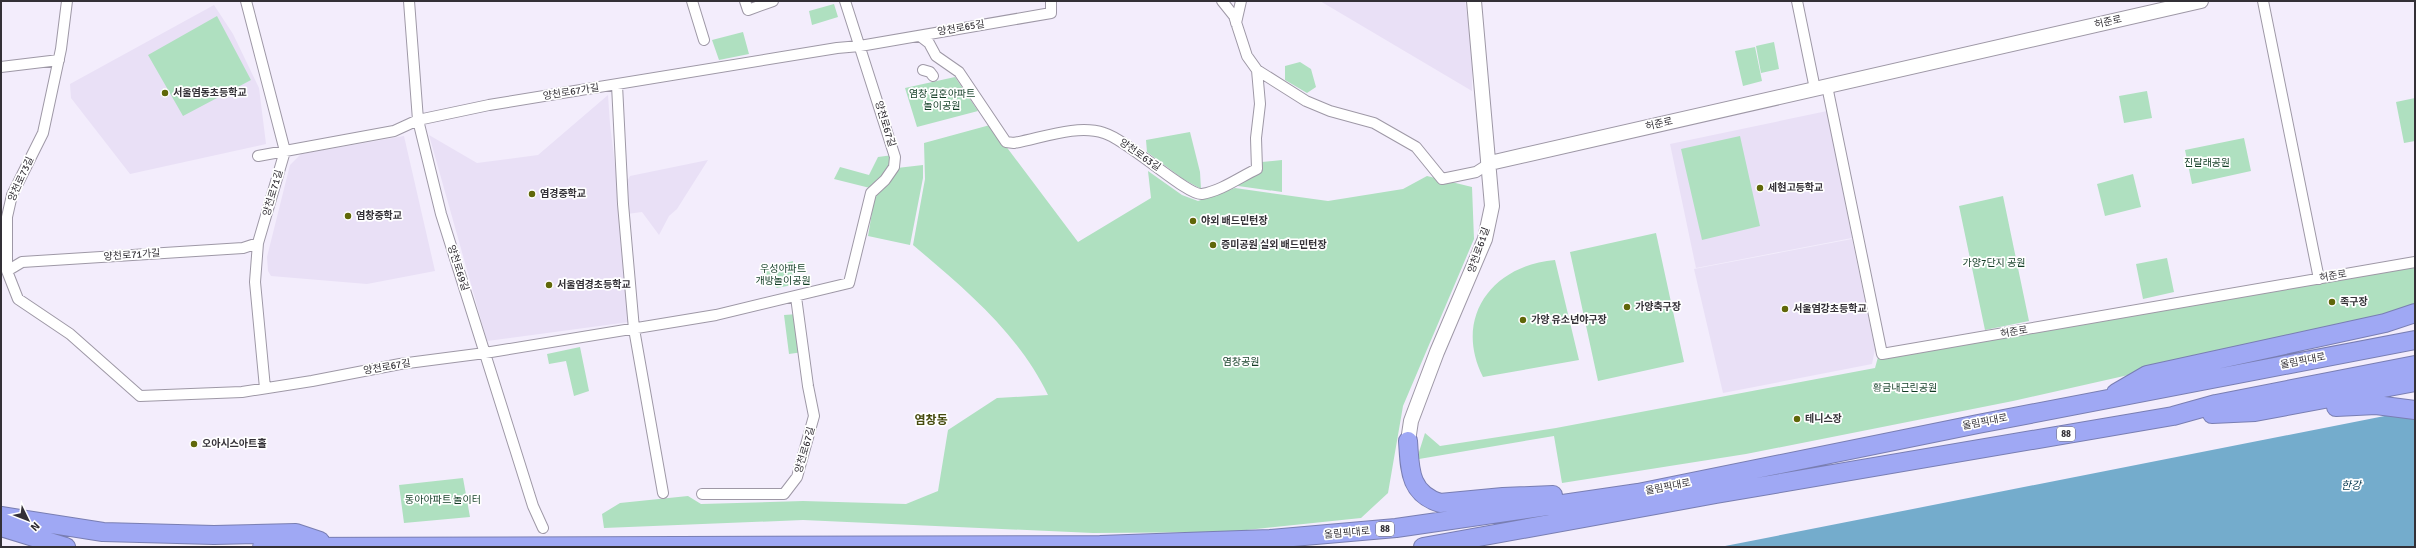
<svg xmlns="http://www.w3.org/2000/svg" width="2416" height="548" viewBox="0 0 2416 548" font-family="Signika,'Noto Sans KR',sans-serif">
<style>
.built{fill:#e9e0f6}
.green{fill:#afe0c0}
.water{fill:#74accc}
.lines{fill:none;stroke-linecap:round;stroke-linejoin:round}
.street-casing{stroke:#9e98a6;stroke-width:12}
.secondary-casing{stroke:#9e98a6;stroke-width:16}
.highway-casing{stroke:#797eb2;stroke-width:20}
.street{stroke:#fff;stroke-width:10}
.secondary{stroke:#fff;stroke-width:14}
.highway{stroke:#9fa8f4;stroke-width:18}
.poi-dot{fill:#606709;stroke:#fff;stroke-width:1.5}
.labels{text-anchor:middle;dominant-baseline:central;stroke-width:3.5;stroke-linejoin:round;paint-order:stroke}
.shield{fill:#fff;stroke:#706e72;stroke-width:1}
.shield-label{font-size:9px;font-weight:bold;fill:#333036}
.street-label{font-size:10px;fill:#333036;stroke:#fff}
.poi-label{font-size:10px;font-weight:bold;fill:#333036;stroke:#fff;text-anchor:start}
.park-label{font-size:10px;fill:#113c24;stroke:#fff}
.water-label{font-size:11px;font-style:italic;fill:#05374e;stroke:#fff}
.quarter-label{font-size:12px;font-weight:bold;fill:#464b0f;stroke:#fff}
</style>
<rect width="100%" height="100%" fill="#f3edfc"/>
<path class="built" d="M 1320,1 L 1465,1 L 1472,50 L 1472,91 Z
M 214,5 L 233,34 L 259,88 L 266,144 L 130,174 L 71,98 L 70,84 Z
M 608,95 L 610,124 L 622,224 L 629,322 L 487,341 L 429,135 L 477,163 L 538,155 Z
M 1827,111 L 1852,238 L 1696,268 L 1670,144 Z
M 404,136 L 435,271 L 367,284 L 271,276 L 268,271 L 267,257 L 290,165 L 301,154 Z
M 708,160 L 677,209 L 669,216 L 659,235 L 642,212 L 627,214 L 624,187 L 630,176 Z
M 1852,239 L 1875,349 L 1872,364 L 1723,393 L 1694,269 Z"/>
<path class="green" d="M 834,4 L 838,17 L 812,25 L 809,11 Z
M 217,16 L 251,80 L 183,116 L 148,55 Z
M 743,32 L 749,54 L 719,60 L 712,40 Z
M 1774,42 L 1779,69 L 1761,73 L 1756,46 Z
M 1755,47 L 1762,81 L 1743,86 L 1735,51 Z
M 1300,62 L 1311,69 L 1316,87 L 1307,93 L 1285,80 L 1285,66 Z
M 955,77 L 978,111 L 917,127 L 905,88 Z
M 2147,91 L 2152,118 L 2124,123 L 2119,96 Z
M 2415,98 L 2415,141 L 2404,143 L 2396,102 Z
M 990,125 L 1078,242 L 1151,198 L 1148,171 L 1182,195 L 1198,201 L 1235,188 L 1328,201 L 1403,189 L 1427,176 L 1472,187 L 1474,239 L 1403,406 L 1388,493 L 1361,518 L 1228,532 L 1093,533 L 803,520 L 604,528 L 602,514 L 620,503 L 688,496 L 701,504 L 803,501 L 906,504 L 938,491 L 948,430 L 997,398 L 1048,395 C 1019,334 964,288 913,245 L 925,179 L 924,143 Z
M 1190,132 L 1200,172 L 1201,189 L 1183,179 L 1147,152 L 1146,140 Z
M 1740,136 L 1760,226 L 1702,240 L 1681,149 Z
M 2244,138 L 2251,171 L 2192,184 L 2185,150 Z
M 893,155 C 890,171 883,179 870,188 L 834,179 L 840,167 L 869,175 L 878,157 Z
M 1282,160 L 1282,192 L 1238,186 L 1237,183 L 1262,172 L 1262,162 Z
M 923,165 L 923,178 L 910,245 L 868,236 L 875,195 L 897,168 Z
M 2133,174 L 2141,207 L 2105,216 L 2097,184 Z
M 2003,196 L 2029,321 L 1985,330 L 1959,206 Z
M 1656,233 L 1684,362 L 1598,381 L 1570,252 Z
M 2167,258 L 2174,292 L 2143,299 L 2136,264 Z
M 1555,260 L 1579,360 L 1483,377 C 1453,318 1492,265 1555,260 Z
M 793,261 L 797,284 L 777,288 L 764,280 L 761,269 Z
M 2415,265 L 2415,307 L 2395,315 L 2013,401 L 1746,454 L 1562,483 L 1554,436 L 1419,459 L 1419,452 L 1425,433 L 1440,446 L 1556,428 L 1875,368 L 1878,357 Z
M 798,314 L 803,352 L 789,354 L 784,315 Z
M 580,347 L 589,391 L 574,396 L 566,361 L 549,364 L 547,354 Z
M 463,478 L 470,517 L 404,523 L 399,485 Z"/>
<path class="water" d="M 2415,410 L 2415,547 L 1720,547 Z"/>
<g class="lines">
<g class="street-casing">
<path id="street" d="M 67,1 L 61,49 L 43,133 L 12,195 L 7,217 L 7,271 L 18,299 L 70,334 L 140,396 L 242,392 L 312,381 L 400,364 L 485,353 L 716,315 L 849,283 L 871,193 L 885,180 L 894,167 L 895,157 L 845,1
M 246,1 L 285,151 L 258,243 L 255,282 L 265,388
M 409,1 L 418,120 L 441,214 L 533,506 L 543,528
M 692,1 L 704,40
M 745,1 L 748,10 L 773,1
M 1797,1 L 1815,89
M 2263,1 L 2319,279
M 1236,23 L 1241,1
M 920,36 L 929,43 L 936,56 L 959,72 L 1006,142 L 1014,143 C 1042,138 1077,124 1104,133 C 1128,140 1187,196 1202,194 C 1221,191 1240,177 1257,169 L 1256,138 L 1260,104 L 1257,70 L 1247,56 L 1234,16 L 1222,1
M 1,67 L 59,60
M 923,70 L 930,72 L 933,76
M 1257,70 L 1306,101 L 1330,111 L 1374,123 L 1416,147 L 1442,179 L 1476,172 L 1490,163
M 617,85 L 623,204 L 634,329 L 663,493
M 1827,86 L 1882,354 L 2415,262
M 258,156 L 394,131 L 418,120 L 489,105 L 837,48 L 860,46 L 1051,13 L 1051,1
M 7,271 L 22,262 L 243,248 L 258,243
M 702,494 L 784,494 L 797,477 L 814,416 L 808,386 L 796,297"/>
</g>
<g class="secondary-casing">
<path id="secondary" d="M 1490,163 L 2201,1
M 1408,441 L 1411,421 L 1437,352 L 1485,239 L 1492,206 L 1474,1"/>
</g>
<g class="highway-casing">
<path id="highway" d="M 2116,393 L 2147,375 L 2385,323 L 2415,313
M 2336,407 L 2376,405 L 2415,410
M 2212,414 L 2255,412 L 2415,382
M 1408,441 C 1410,467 1408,493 1440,503 L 1503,497 L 1553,495
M 1,516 L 103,532 L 214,535 L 296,533 L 320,541
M 1,527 L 66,547
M 262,547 L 1100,545 L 1270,539 L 1396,528 L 1638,493 L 1978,424 L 2415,340
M 1423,547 L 1716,494 L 2173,416 L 2216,404 L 2415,365"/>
</g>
<use href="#street" class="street"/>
<use href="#secondary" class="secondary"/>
<use href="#highway" class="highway"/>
</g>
<g class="poi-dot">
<circle cx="165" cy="93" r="4"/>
<circle cx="1760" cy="188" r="4"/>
<circle cx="532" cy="194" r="4"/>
<circle cx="348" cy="216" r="4"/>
<circle cx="1193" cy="221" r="4"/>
<circle cx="1213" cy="245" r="4"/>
<circle cx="549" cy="285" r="4"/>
<circle cx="2332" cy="302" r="4"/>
<circle cx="1627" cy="307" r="4"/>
<circle cx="1785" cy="309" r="4"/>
<circle cx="1523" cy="320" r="4"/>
<circle cx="1797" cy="419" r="4"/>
<circle cx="194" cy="444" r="4"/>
</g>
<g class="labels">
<g class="shield">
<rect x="2057" y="427" width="18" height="14" rx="3"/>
<rect x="1376" y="522" width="18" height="14" rx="3"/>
</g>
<g class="shield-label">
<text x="2066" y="434">88</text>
<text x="1385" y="529">88</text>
</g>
<g class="street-label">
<text transform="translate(2108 22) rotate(-13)">허준로</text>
<text transform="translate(961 28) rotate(-10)">양천로65길</text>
<text transform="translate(571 92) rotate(-9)">양천로67가길</text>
<text transform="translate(885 124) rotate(73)">양천로67길</text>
<text transform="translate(1659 124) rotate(-13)">허준로</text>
<text transform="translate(1140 155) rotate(35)">양천로63길</text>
<text transform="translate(21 179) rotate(-66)">양천로73길</text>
<text transform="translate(273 193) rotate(-74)">양천로71길</text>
<text transform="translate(1479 250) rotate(-71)">양천로61길</text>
<text transform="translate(132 255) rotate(-4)">양천로71가길</text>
<text transform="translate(458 268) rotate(72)">양천로69길</text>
<text transform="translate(2333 276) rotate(-10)">허준로</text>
<text transform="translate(2014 332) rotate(-10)">허준로</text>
<text transform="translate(2303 361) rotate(-11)">올림픽대로</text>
<text transform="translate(387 367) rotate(-10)">양천로67길</text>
<text transform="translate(1985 422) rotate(-11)">올림픽대로</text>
<text transform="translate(805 450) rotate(-74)">양천로67길</text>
<text transform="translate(1668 487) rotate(-11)">올림픽대로</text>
<text transform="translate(1347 533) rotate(-5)">올림픽대로</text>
</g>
<g class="poi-label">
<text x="173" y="93">서울염동초등학교</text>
<text x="1768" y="188">세현고등학교</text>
<text x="540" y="194">염경중학교</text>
<text x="356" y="216">염창중학교</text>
<text x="1201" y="221">야외 배드민턴장</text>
<text x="1221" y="245">증미공원 실외 배드민턴장</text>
<text x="557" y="285">서울염경초등학교</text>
<text x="2340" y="302">족구장</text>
<text x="1635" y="307">가양축구장</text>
<text x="1793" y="309">서울염강초등학교</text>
<text x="1531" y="320">가양 유소년야구장</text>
<text x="1805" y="419">테니스장</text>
<text x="202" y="444">오아시스아트홀</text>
</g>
<g class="park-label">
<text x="942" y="94">염창 길훈아파트<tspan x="942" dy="12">놀이공원</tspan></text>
<text x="2207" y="163">진달래공원</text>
<text x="1994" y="263">가양7단지 공원</text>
<text x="783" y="269">우성아파트<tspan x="783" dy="12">개방놀이공원</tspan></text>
<text x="1241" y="362">염창공원</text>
<text x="1905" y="388">황금내근린공원</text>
<text x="443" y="500">동아아파트 놀이터</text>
</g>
<g class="water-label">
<text x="2351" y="485">한강</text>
</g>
<g class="quarter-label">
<text x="931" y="420">염창동</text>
</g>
</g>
<rect width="2416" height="548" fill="none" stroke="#333036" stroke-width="4"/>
<g transform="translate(28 520) rotate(133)" stroke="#ffffff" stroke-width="3" paint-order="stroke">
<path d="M0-3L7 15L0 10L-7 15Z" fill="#333036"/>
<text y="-6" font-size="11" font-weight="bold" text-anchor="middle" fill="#333036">N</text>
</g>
</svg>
